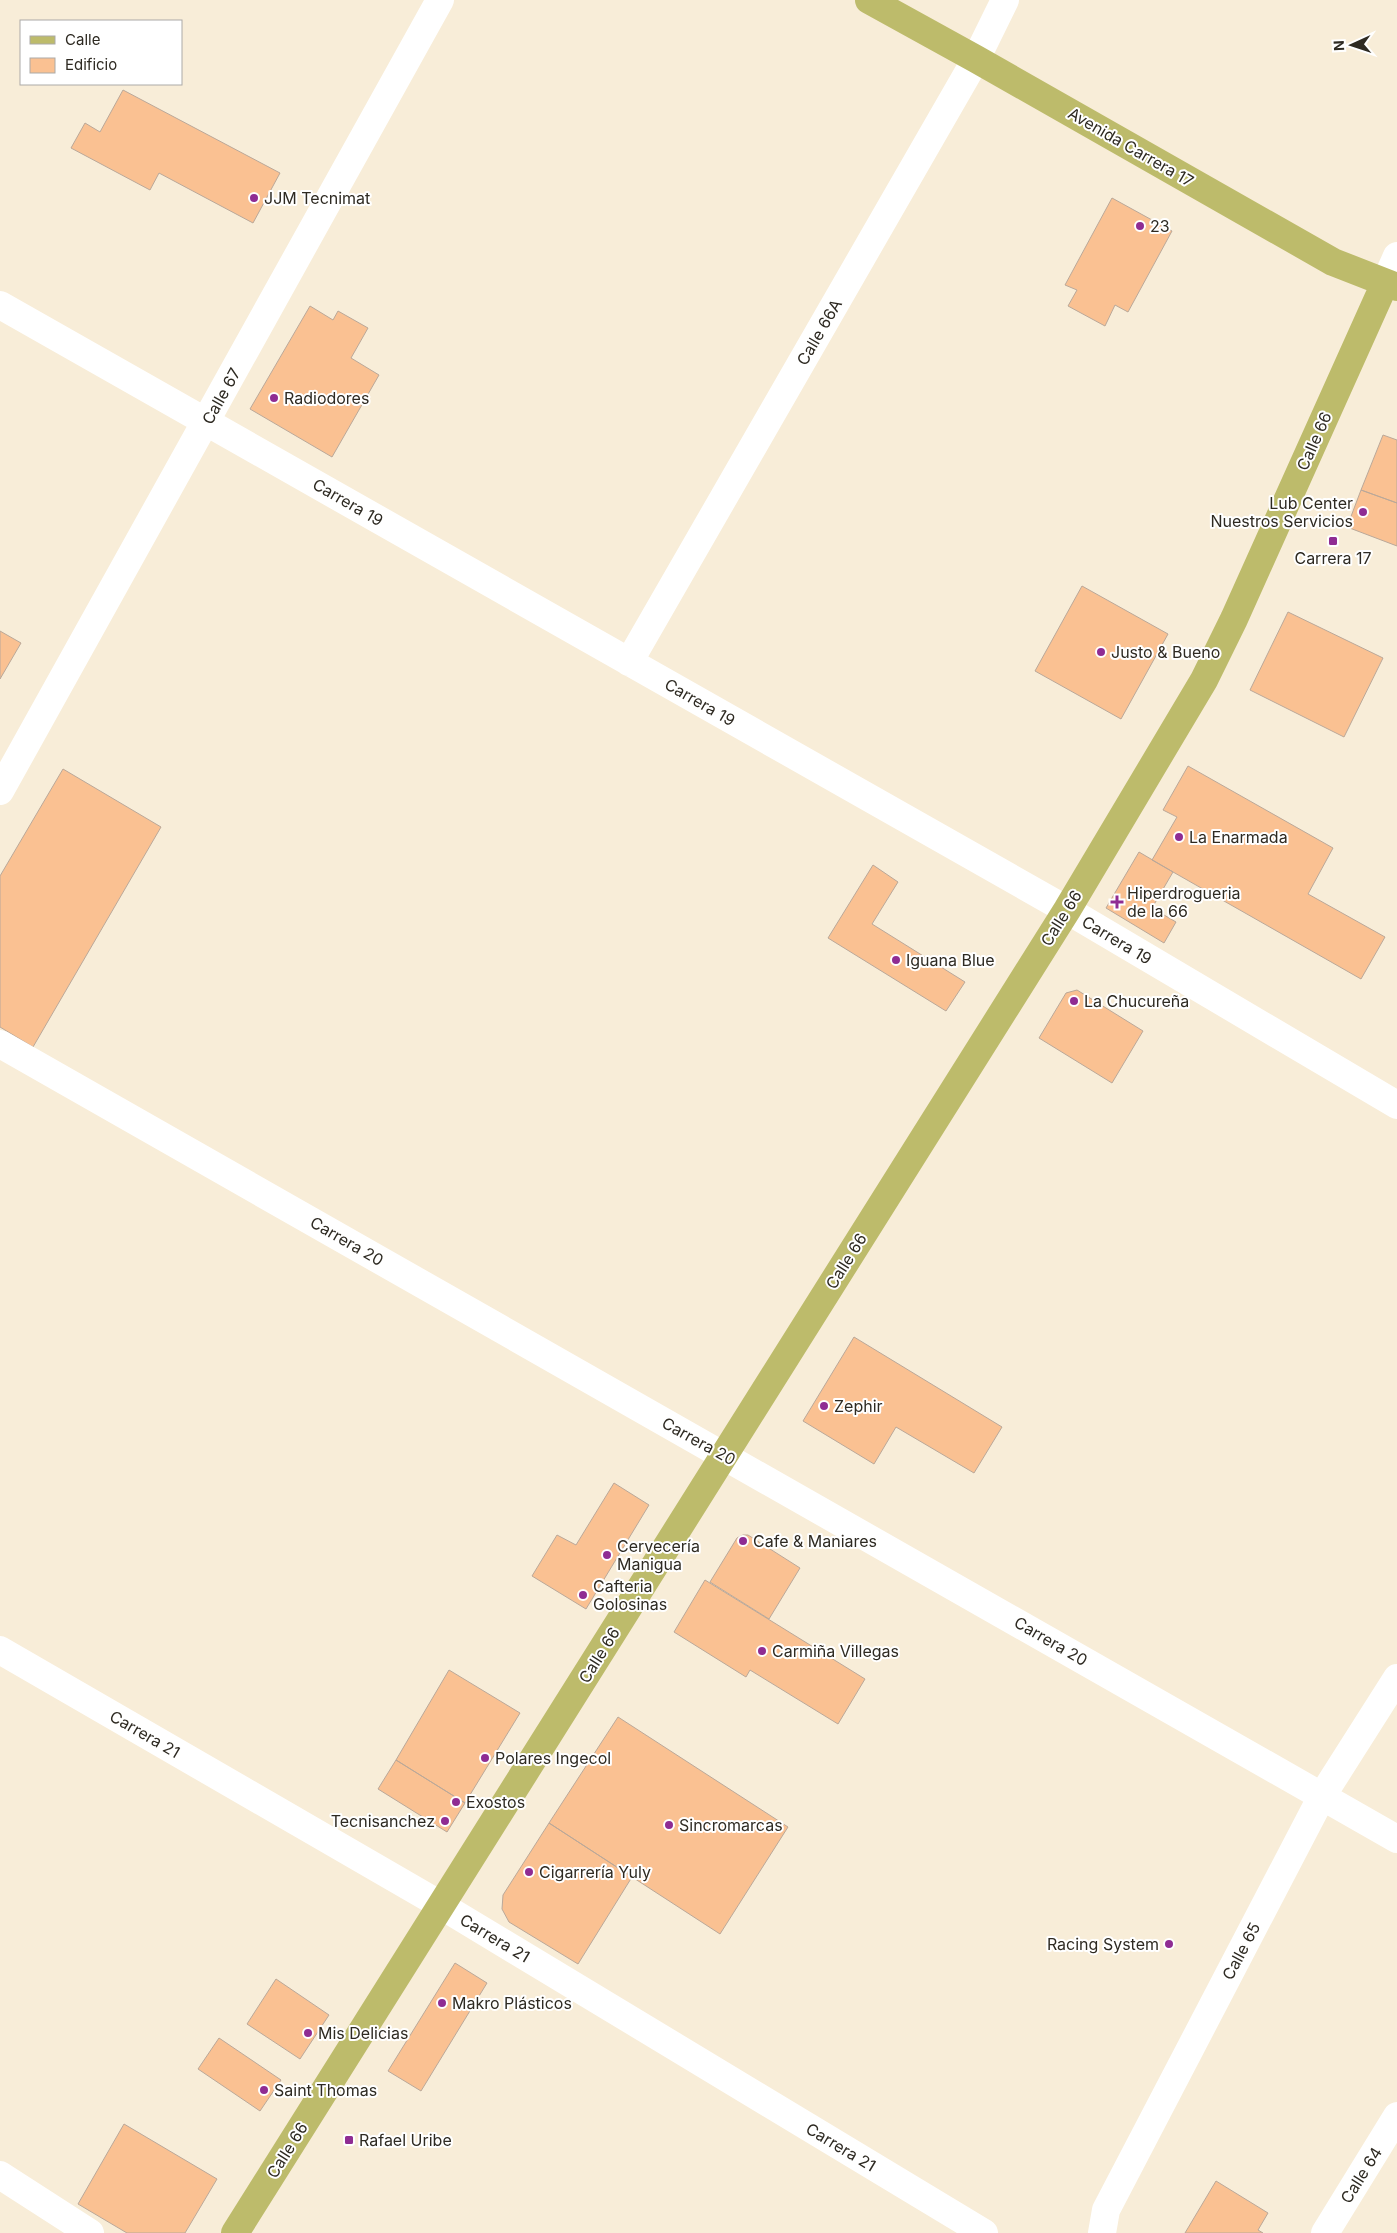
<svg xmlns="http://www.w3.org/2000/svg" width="1397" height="2233" viewBox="0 0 1397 2233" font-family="Inter,sans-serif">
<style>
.building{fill:#fac192;stroke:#baa899}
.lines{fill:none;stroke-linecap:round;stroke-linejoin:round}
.minor{stroke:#fff;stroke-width:28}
.major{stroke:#bdbb6b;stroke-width:28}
.poi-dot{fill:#8f2c93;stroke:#fff;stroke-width:2}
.labels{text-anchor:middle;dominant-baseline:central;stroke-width:4;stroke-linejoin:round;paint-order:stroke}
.street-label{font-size:16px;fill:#2e2a22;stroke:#fff}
.poi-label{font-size:16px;fill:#2e2a22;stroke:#fff;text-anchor:start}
</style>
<rect width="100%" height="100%" fill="#f8edd8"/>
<path class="building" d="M 123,90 L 280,173 L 253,223 L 159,173 L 150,190 L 71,148 L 85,123 L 100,132 Z
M 1112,198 L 1172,231 L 1128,312 L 1115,305 L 1105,326 L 1068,306 L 1077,290 L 1065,285 Z
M 310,306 L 333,320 L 338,311 L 368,328 L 351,358 L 379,375 L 332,457 L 250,409 Z
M 1383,435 L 1397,440 L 1397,503 L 1361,490 Z
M 1361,490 L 1397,503 L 1397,546 L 1347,527 Z
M 1082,586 L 1168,634 L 1121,719 L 1035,671 Z
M 1288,612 L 1383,658 L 1344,737 L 1250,690 Z
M 0,631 L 21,643 L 0,679 Z
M 1188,766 L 1333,848 L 1308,894 L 1385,937 L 1361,979 L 1152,860 L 1177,817 L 1163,810 Z
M 63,769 L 161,827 L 33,1047 L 0,1027 L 0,876 Z
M 1139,852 L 1173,872 L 1152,908 L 1176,922 L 1164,943 L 1106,908 Z
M 873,865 L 898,882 L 872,924 L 965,982 L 946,1011 L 828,938 Z
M 1077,990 L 1143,1031 L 1112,1083 L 1039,1038 L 1066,993 Z
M 854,1337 L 1002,1427 L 974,1473 L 896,1427 L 874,1464 L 803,1421 Z
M 614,1483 L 649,1505 L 586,1609 L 532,1576 L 557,1535 L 576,1545 Z
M 743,1535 L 748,1535 L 800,1568 L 769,1619 L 710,1582 L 737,1538 Z
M 705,1580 L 865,1679 L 838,1724 L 750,1670 L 746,1677 L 674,1632 Z
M 449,1670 L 520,1713 L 465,1803 L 396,1760 Z
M 618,1717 L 788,1827 L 720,1934 L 549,1823 Z
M 396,1760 L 465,1803 L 447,1832 L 378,1789 Z
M 549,1823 L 632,1877 L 578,1964 L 509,1922 L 502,1909 L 503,1895 Z
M 455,1963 L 487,1983 L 421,2091 L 388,2071 Z
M 276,1979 L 329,2015 L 300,2059 L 247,2024 Z
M 219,2038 L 281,2080 L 260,2111 L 198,2069 Z
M 124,2124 L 217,2179 L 185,2233 L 127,2233 L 78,2204 Z
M 1216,2181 L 1268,2213 L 1258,2230 L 1263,2233 L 1185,2233 Z"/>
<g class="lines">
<path class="minor" d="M 1385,283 L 1397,256
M 0,305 L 1067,910 L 1397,1105
M 629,662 L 976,59 L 1005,0
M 0,791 L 440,0
M 0,1044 L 1397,1839
M 0,1650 L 427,1897 L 984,2233
M 0,2175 L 90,2233
M 1102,2233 L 1106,2210 L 1322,1796 L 1397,1678
M 1325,2233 L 1397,2116"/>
<path class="major" d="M 869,0 L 976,59 L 1333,262 L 1397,287
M 235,2233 L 1067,910 L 1204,680 L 1234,619 L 1385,283"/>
</g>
<g class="poi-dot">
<circle cx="254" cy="198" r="5"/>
<circle cx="1140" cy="226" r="5"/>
<circle cx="274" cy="398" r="5"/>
<circle cx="1363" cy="512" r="5"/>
<rect x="1328" y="536" width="10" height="10" rx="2.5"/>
<circle cx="1101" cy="652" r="5"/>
<circle cx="1179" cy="837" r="5"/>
<path d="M1114.5 894.5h5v5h5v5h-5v5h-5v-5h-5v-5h5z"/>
<circle cx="896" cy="960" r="5"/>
<circle cx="1074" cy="1001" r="5"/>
<circle cx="824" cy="1406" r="5"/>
<circle cx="743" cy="1541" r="5"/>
<circle cx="607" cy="1555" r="5"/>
<circle cx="583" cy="1595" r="5"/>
<circle cx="762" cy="1651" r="5"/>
<circle cx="485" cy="1758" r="5"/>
<circle cx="456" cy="1802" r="5"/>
<circle cx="445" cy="1821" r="5"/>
<circle cx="669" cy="1825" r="5"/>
<circle cx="529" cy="1872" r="5"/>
<circle cx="1169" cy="1944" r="5"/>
<circle cx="442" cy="2003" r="5"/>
<circle cx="308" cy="2033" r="5"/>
<circle cx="264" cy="2090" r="5"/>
<rect x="344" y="2135" width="10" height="10" rx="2.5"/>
</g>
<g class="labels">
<g class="street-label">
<text transform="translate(1131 147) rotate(30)">Avenida Carrera 17</text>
<text transform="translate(819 332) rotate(-60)">Calle 66A</text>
<text transform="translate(221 396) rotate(-61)">Calle 67</text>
<text transform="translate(1314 441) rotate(-66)">Calle 66</text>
<text transform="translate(348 502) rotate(30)">Carrera 19</text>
<text transform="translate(700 702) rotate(30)">Carrera 19</text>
<text transform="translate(1061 918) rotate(-58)">Calle 66</text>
<text transform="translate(1117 940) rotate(31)">Carrera 19</text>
<text transform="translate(347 1241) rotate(30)">Carrera 20</text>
<text transform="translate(846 1261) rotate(-58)">Calle 66</text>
<text transform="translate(699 1441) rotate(29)">Carrera 20</text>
<text transform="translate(1051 1641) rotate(30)">Carrera 20</text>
<text transform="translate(599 1655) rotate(-58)">Calle 66</text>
<text transform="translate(145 1734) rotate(30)">Carrera 21</text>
<text transform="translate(495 1938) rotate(31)">Carrera 21</text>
<text transform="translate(1241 1951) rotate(-62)">Calle 65</text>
<text transform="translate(841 2147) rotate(31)">Carrera 21</text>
<text transform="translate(287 2150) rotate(-58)">Calle 66</text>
<text transform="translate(1361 2175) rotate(-58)">Calle 64</text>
</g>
<g class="poi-label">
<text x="264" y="198">JJM Tecnimat</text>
<text x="1150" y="226">23</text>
<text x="284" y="398">Radiodores</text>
<text x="1353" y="503" text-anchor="end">Lub Center<tspan x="1353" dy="18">Nuestros Servicios</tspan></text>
<text x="1333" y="558" text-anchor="middle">Carrera 17</text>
<text x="1111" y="652">Justo &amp; Bueno</text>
<text x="1189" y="837">La Enarmada</text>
<text x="1127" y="893">Hiperdrogueria<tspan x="1127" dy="18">de la 66</tspan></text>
<text x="906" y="960">Iguana Blue</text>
<text x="1084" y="1001">La Chucureña</text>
<text x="834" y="1406">Zephir</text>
<text x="753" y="1541">Cafe &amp; Maniares</text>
<text x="617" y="1546">Cervecería<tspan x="617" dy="18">Manigua</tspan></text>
<text x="593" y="1586">Cafteria<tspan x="593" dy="18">Golosinas</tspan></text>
<text x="772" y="1651">Carmiña Villegas</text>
<text x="495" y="1758">Polares Ingecol</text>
<text x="466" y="1802">Exostos</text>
<text x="435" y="1821" text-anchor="end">Tecnisanchez</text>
<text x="679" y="1825">Sincromarcas</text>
<text x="539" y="1872">Cigarrería Yuly</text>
<text x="1159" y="1944" text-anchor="end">Racing System</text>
<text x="452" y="2003">Makro Plásticos</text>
<text x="318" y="2033">Mis Delicias</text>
<text x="274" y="2090">Saint Thomas</text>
<text x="359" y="2140">Rafael Uribe</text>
</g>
</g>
<rect x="20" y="20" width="162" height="65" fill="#ffffff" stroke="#abaaa7"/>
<rect x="30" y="36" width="25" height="8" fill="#bdbb6b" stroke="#abaaa7"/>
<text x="65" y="45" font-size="15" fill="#2e2a22">Calle</text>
<rect x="30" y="58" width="25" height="15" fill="#fac192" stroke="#abaaa7"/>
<text x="65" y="70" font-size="15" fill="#2e2a22">Edificio</text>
<g transform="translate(1352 45) rotate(267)" stroke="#ffffff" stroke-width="4" paint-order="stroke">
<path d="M0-4L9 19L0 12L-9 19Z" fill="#2e2a22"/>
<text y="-8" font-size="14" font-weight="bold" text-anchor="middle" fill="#2e2a22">N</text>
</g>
</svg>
